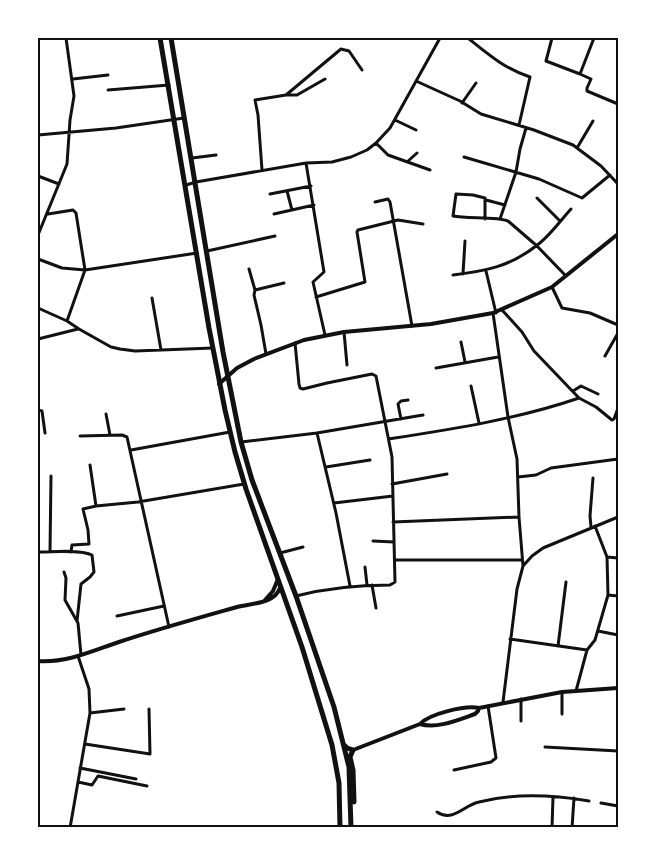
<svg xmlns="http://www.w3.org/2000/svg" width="656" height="865" viewBox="0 0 656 865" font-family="'IBM Plex Serif',serif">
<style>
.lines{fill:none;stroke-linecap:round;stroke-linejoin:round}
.minor{stroke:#111;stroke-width:3}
.tertiary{stroke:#111;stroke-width:4}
.trunk{stroke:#111;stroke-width:5}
.neatline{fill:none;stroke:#111;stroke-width:2}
</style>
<rect width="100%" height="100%" fill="#fff"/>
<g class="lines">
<path class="minor" d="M 468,38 C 488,54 505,69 530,77 L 519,125
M 552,38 L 546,61 L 580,74 L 594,38
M 580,74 L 591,79 L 587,88 L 587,91 L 618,104
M 73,79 L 108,75
M 416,81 L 460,101 L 481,114 L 534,130 L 573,145 L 601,166 L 618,184
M 108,90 L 169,85
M 287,95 L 297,95 L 325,79
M 462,103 L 476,83
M 395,120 L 416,130
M 38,135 L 116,128 L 184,118
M 376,143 L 388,155 L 430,170
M 577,148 L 593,121
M 464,157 L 539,179 L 582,198 L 610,175
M 192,158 L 216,155
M 407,162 L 417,153
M 306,163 L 324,272 L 313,282 L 325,335
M 262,170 L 258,115 L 255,100 L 286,95 L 341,49 L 349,51 L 362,70
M 38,176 L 59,184
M 186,185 L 196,182 L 306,163 L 332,162 L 351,157 L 367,150 L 376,143 L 390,128 L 440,38
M 287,191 L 292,210
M 270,194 L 311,186
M 537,198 L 560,221
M 486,200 L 505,205
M 375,202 L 388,199 L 390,202 L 412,326
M 48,214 L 73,210 L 76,213 L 85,270 L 67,321
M 274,214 L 314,205
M 485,219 L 485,198 L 473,195 L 456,194 L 453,216 C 467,219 497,216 508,221 L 537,246 L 565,275
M 500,219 L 516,172 L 520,149 L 526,128
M 38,235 L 67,164 L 70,120 L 74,96 L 66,38
M 207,251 L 275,236
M 38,259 L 62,268 L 85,270 L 197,253
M 249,269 L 255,290
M 486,271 L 496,313
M 463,274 L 465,241
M 453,275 C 485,271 509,267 536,246 C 549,237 560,221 571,209
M 552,287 L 562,308 L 590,313 L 618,325
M 316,297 L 365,282 L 357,232 L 358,230 L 398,220 L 423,224
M 152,298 L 161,350
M 38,308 L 67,321 L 79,329 L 111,347 L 120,349 L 135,351 L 213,348
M 493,313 L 508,417 L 517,459 L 519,517 L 523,566
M 344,332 L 347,365
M 38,339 L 78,329
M 461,342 L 465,362
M 295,343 L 299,384 L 300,388 L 303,389 L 327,383 L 372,374 L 376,376 L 392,457 L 395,582 L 390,585 C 358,585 327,588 296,596
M 266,354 L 261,325 L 254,295 L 255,290 L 284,283
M 605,356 L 618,333
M 436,368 L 498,357
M 471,386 L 479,423
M 573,391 L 581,386 L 598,394
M 579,398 L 596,407 L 612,420 L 614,419 L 618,408
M 38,410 L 42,411 L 45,433
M 106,414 L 110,435
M 401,419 L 398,404 L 401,401 L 408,400
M 317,433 L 336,513 L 350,586
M 80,436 L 122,435 L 127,437 L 169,627
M 389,439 C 453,429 518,419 579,398 L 534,351 L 522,332 L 502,310
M 241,442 L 317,433 L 423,415
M 131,450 L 230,432
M 90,465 L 96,506 L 138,502 L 244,484
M 326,467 L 370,460
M 518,477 L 536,475 L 551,468 L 618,459
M 392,484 L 447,474
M 334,503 L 393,496
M 393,522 L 519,517
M 595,526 L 607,557 L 608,595 L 618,596
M 591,527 L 590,516 L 593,478
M 373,541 L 394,542
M 38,552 C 52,552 80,549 92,555 L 94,572 L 90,577 L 81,584 L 77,621
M 50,552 L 51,476
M 71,552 L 72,545 L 89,544 L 88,530 L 83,509 L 96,506
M 280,553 L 303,547
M 607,557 L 618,558
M 395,560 L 522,560
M 365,567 L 367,585
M 64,572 L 66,578 L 65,600 L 78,623 L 81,655
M 372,585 L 376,608
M 117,616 L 164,606
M 598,631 L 618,635
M 510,639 L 587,650 L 595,640 L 608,595
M 558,646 L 566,582
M 576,691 L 587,650
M 503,702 L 517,589 L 523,566 L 532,556 L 543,548 L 618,517
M 90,713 L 124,709
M 562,714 L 562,692
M 521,721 L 521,699
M 85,744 L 150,754 L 149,709
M 545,747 L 618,751
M 80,768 L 136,779
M 454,770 L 491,762 L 496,758 L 488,706
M 78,782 L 92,785 L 98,776 L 147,786
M 601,803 L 618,806
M 437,812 C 453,823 464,805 479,802 C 514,793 553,795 589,801
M 70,828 L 90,713 L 89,689 L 78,656
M 552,828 L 553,797
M 572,828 L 574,798"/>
<path class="tertiary" d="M 219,384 L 237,368 L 254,359 L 304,340 L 344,332 L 431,324 L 493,313 L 552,287 L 618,234
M 265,600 L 273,591 L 278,579
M 38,661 C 67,663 92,651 119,642 C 158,629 198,618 237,607 C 252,603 274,604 280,588
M 420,724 C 437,729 458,720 475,714 L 478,711 L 479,708
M 353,750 L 420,724 C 429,714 465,705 479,708 L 562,692 L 618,688"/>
<path class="trunk" d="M 160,38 L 209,328 L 225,410 L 235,452 L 246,489 L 302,647 L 332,745 L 339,783 L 340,828
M 171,38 L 223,352 L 241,442 L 252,480 L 296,596 L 334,707 L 349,767 L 351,828
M 344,745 L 347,748 L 353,750 L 350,757 L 353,770 L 354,802"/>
</g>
<rect width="656" height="865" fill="none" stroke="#ffffff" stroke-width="78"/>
<rect x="39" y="39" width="578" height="787" class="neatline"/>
</svg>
